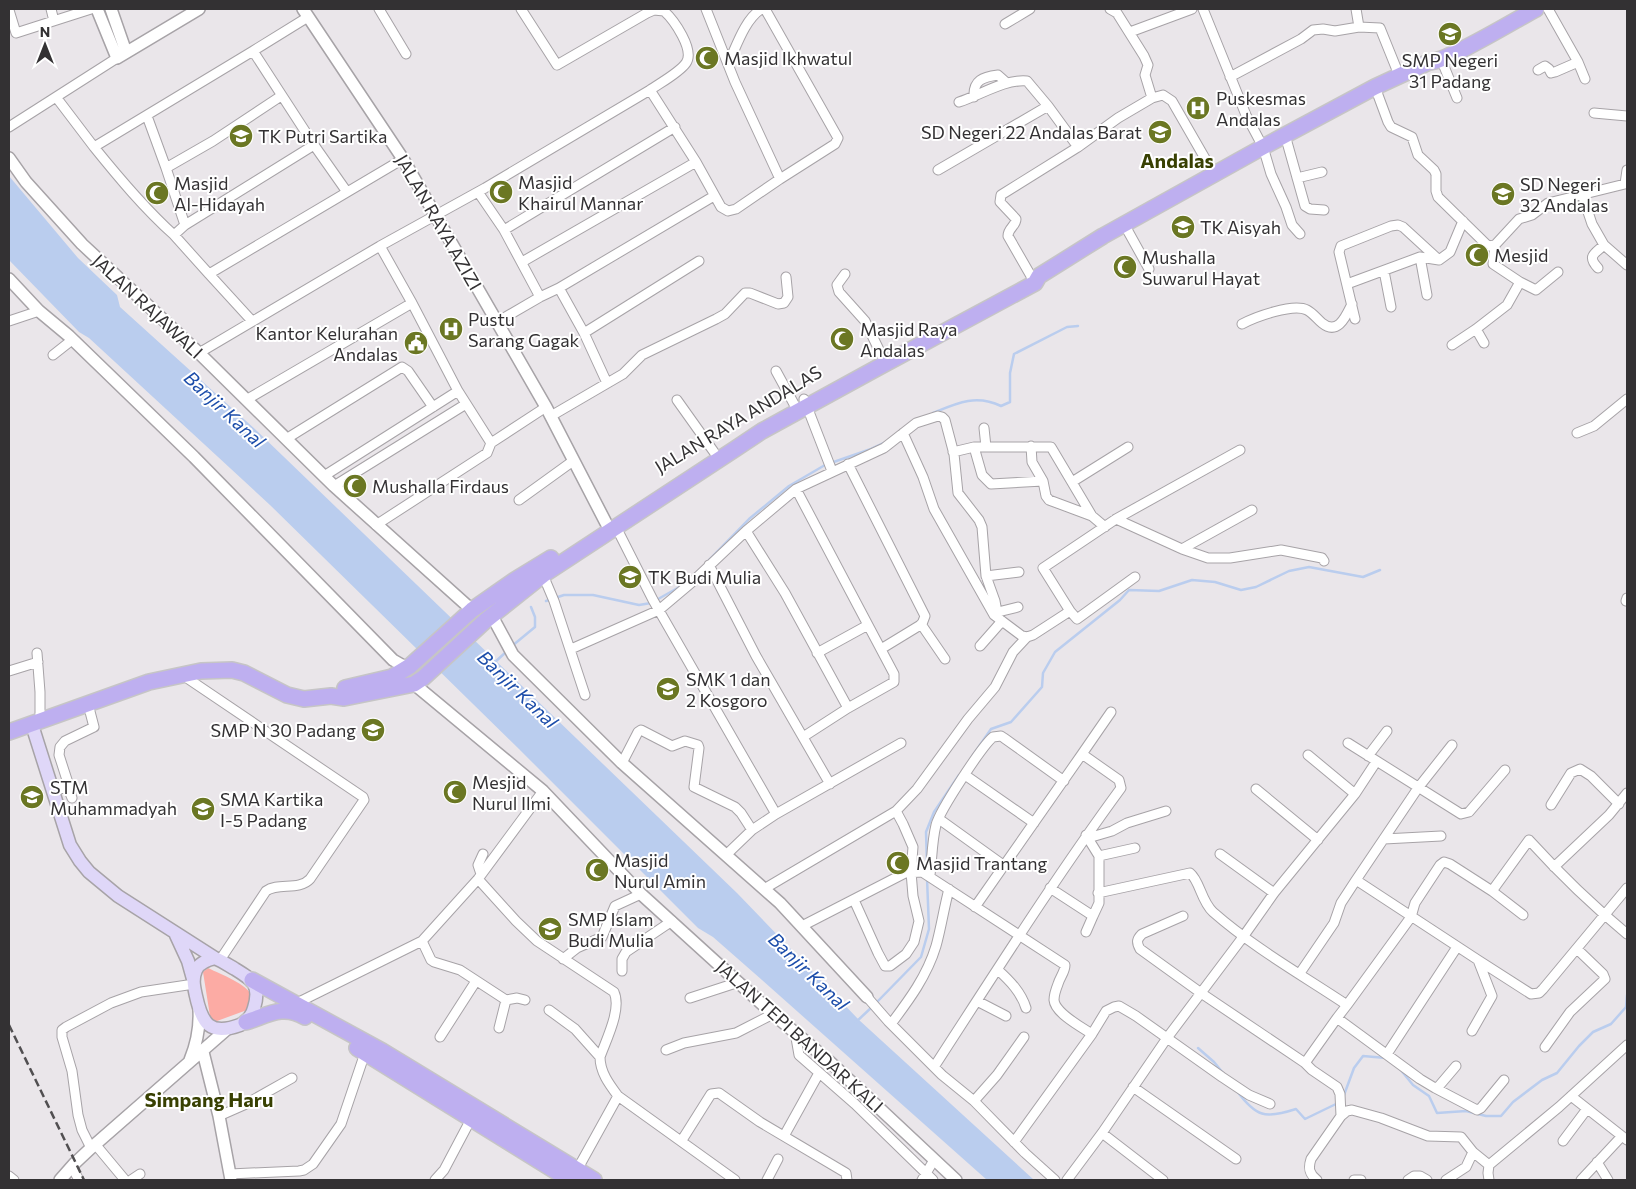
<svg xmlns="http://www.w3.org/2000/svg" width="1636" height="1189" viewBox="0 0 1636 1189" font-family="Commissioner,sans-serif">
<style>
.green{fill:#fcaba4}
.water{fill:#bacdee}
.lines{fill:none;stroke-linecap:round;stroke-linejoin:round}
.stream{stroke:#bacdee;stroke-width:2.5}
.minor-casing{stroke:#a7a3a7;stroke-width:11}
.tertiary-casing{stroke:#a7a3a7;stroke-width:14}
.secondary-casing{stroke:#a7a3a7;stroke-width:15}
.primary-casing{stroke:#c6c5c6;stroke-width:18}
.minor{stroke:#fff;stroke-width:9}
.tertiary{stroke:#fff;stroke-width:11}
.secondary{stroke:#dfd7f8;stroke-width:12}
.primary{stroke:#beaff0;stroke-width:15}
.rail{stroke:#514f51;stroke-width:2.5;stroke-dasharray:8 4;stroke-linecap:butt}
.labels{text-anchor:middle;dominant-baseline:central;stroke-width:4;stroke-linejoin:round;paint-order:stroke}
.poi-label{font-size:18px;fill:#333133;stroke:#fff;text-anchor:start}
.street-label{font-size:18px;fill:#333133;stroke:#fff}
.water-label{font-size:19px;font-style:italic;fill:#1c4daa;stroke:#fff}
.quarter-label{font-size:20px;font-weight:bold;fill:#384002;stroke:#fff}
</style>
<rect width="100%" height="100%" fill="#eae6ea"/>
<path class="green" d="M 208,968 C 222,975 246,983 253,997 L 247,1010 L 217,1021 L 212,1020 L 210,1016 L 203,972 Z"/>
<path class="water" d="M 9,176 L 78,258 L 117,295 L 120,307 L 257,431 L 737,893 L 859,1020 L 1034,1180 L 987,1180 L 762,980 L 713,937 L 698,928 L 519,749 L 270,505 L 89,338 L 79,332 L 9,260 Z"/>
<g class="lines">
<path class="stream" d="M 933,413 C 957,403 976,394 1001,406 L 1010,402 L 1010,373 L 1014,354 L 1067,327 L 1078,326
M 707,562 L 749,519 L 789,486 L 825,465 L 871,449 L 884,443
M 546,601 L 564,595 L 593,595 L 639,605 L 651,603 L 683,585
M 512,646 L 535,627 L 535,617 L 531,607
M 494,663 L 506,652
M 971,758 L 991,729 L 1011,722 L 1042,687 L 1043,673 L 1055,652 L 1120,600 L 1129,590 L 1159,591 L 1192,580 L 1215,582 L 1241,590 L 1256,587 L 1289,571 L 1309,567 L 1363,577 L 1380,570
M 927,865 L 926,832 L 934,812 L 959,775
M 876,1003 L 921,957 L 929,929 L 927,878
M 856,1022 L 872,1007
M 1198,1048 L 1214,1062 L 1223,1073
M 1400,1069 L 1413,1085 L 1429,1096 L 1437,1113 L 1466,1111 L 1486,1116 L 1501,1116 L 1513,1102 L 1542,1080 L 1557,1073 L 1579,1046 L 1593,1032 L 1611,1024 L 1626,1007 L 1627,995
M 1237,1091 C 1256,1117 1265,1119 1296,1109 L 1305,1119 L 1338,1103
M 1344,1095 L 1354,1068 L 1363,1056 L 1386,1058"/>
<g class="minor-casing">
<path id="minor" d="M 51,9 L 54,21
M 379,9 L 406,54
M 521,9 L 557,65 L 647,13 L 654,10 L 664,11 C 674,20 695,50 686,63 C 679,73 660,83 650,90
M 765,9 L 838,138 L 835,144 L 780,179
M 1110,9 L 1117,13 L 1144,56 L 1148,65 L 1145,75 L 1152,98
M 1203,9 L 1246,115 L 1263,147 L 1271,174 L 1286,207 L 1292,225 L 1300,234
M 1356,9 L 1359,27
M 1548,9 L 1578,62 L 1585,79
M 9,10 L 16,33 L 91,9
M 1005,24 L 1030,9
M 1130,32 L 1192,9
M 253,51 L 308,17
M 1441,59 L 1457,98
M 728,64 C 737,45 744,21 761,9
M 1538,70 L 1545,66 L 1549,69 L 1551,73 L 1555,72 L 1578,62
M 1230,77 L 1301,39 L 1313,30 L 1323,29 L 1335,31 L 1359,27 L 1380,28 L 1399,75
M 1375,87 L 1388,122 L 1391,127 L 1412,137 L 1418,155 L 1434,170 L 1436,174 L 1436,191 L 1438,197 L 1488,246 L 1495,245 L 1519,219 L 1532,215 L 1548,203 L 1625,184 L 1627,170
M 56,97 L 94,147
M 974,97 C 973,80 983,77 998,75 L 1007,83
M 959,102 C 981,95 1004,79 1027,81 L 1048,106 L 1078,147
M 1594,113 L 1627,116
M 147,116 L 166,168 L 185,225
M 9,127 L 117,58
M 1285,135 L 1305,206 L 1310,209 L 1324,210
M 166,168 L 213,141 L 281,96
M 938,170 L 1048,106
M 1297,178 L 1322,172
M 478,192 L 504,230 L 540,297 L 497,322
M 1582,194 L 1592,224 L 1604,245 L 1627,265
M 1124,224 L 1149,269
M 504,230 L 675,127
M 174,235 C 144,208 119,178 94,147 L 253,51 L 314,145
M 1420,257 L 1427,295
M 522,262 L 696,162
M 1598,268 C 1587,256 1594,254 1604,245
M 1384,271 L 1391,307
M 209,274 L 174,235 L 185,225 L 314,145 L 347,192
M 845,274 L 837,285 L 839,292 L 865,321 L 882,356
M 1520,282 L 1536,290 L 1558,272
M 1035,283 L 1008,236 C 1008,228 1016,226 1016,219 L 1000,202 L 1001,195 L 1078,147 L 1118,118 L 1152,98 L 1163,95 L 1172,101 L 1214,174
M 1347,284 L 1420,257 L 1439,260 L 1450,252 L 1463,221
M 559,288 L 584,333
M 540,297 L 559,288 L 714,196
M 1355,319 L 1339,252 L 1341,246 L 1391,226 L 1398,225 L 1403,227 L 1439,260
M 9,321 L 39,311
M 252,321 L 209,274 L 403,159
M 1242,324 C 1255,317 1293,303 1307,310 C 1313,313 1317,319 1322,323 C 1338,336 1346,316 1352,304
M 1476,329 L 1484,343
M 1452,345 L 1476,329 L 1507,305 L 1520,282 L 1493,264 L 1495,245
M 199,353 L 380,246
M 53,355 L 72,340
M 776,371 L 794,404
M 607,383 L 584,333 L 699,261
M 804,399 L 832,471
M 246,400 L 412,303
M 677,400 L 714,452
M 551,416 L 623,374 L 642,355 L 716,319 L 725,314 L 745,293 L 750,293 L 778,304 L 784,303 L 788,297 L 786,277
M 984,428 L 986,447
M 903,433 L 923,477 L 934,509 L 994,615 L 1022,636 L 1027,637 L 1033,635 L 1070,611 L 1043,568 L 1116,519 L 1240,450
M 1577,433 L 1594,426 L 1627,399
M 286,439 L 402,367 L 408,371 L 433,407
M 491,443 L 458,391 L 412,303 L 380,246 L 485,188 L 650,90 L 696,162 L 721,207 L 728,211 L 736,209 L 780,179 L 735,82 L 706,9
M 1031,446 L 1032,462 L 1043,481 L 1046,496 L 1049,500 L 1092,516
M 974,447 L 982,475 L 991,484 L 1043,481
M 953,452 L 974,447 L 1051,447 L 1092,516 L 1105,527
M 848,464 L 925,616 L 922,624 L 881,649
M 324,476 L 458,391
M 1072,482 L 1128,447
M 334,486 L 466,404
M 796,489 L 868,625 L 817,653
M 519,500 L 573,461
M 1116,519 L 1182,549 L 1208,558 L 1230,558 L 1281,550 L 1322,558 L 1324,561
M 376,525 L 487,453 L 491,443 L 546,407
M 616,527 L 653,600 L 776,814
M 746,531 L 785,593 L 848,708
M 1182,549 L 1252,510
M 709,565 L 756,656 L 830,784
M 543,575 L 554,601 L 585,695
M 986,576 L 1019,572
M 1626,601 L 1627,598
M 1070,611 L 1077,619 L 1135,577
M 998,612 L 1018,607
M 921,624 L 945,659
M 980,646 L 1002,621
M 571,649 L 659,610 L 691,583 L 746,531 L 796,489 L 884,448 L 916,423 L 938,416 L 942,417 L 945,420 L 954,454 L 958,493 L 979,520 L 982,527 L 986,576 L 995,601 L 998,618
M 37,653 L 40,692 L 40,722
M 9,671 L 38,662
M 181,674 L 363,797 L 364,800 L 310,879 C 299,891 278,882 266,891 L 220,960
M 803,737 L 848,708 L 894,682 L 894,674 L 868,625
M 1348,743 L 1461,814 L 1469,812 L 1505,770
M 1082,754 L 1111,712
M 1368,756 L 1387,731
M 622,763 L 638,732 L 641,730 L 672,746 L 685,741 L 698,745 L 699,748 L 694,787 L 735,807 L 741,813 L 752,830
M 965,775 L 1034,823
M 67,786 L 72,798
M 1256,789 L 1318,840
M 53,792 L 67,786 L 68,783 L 59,755 L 60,747 L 65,741 L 94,727 L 88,704
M 1355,794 L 1376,762
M 1551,805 L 1571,773 L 1580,769 L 1591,776 L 1619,804
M 939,819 L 1003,865
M 1088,838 L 1112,831 L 1127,823 L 1166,811
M 1384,839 L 1441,836
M 1220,854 L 1274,893
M 726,855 L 752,830 L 776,814 L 901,743
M 1099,856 L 1135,848
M 1554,867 L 1609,815 L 1627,793
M 481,874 L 478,865 L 483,854
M 930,875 C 932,859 932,841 936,825 C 940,810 982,746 993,737 L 1001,736 L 1004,738 L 1064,781
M 478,879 L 516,921 L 537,941 L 614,992 C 622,1009 606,1040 600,1057 C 600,1072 609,1084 618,1096 L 735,1180
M 1356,880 L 1418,788 L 1452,745
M 1050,888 L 1093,916 L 1099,903 L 1099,856 L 1086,835
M 764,889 L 896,811 L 917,789 L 968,719 L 995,687 L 1013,652 L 1027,637
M 1492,891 L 1523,915
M 1098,893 L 1190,873 C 1200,881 1201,901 1213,912 C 1254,948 1302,975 1347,1005 L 1337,1018
M 854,900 L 878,953 L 885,966 L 890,966 L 906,954 L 914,942 L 919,921 L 913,896 L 911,872 L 913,847 L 903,824 L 896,811
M 1183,916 L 1142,934 C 1137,939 1136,942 1140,949 L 1201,993 L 1305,1063 L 1337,1018 L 1420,1079 L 1435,1088 L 1439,1086 L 1456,1066
M 802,926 L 905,873 L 922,872 L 1065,965 C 1065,972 1060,977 1058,984 C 1056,989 1054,994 1054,1000 C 1055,1013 1081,1027 1092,1034
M 1086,932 L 1093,916
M 422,941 L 431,960 L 434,962 L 460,970 L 506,1000 L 517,998 L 525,1000
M 563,959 L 577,948 L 602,937 L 615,906 L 641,894
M 998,970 C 1010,981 1021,992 1026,1008
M 622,971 L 622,959 L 626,952 L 672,921
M 1300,973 L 1334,923 L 1341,903 L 1356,880 L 1478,960 L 1531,994 L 1539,993 L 1543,989 L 1627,888
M 867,997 L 888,1021 L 942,1075 L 974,1101 L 1025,1153 L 1055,1180
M 690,998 L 739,982
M 977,1001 L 1006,1016
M 295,1004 L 422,941 L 478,879 L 543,791
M 1347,1005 L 1411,917 L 1415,903 L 1440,865 L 1444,862 L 1450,864 L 1492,891 L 1529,840 C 1560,874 1592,905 1627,934
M 549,1010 L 575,1029 L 600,1057
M 891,1024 C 909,1000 927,976 936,946 C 941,928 944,908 949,889
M 499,1028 L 506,1000
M 1472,1031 L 1492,996 L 1478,960
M 795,1032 L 799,1055 L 855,1104 L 933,1180
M 440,1037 L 476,981
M 1545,1047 L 1570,1012 L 1605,979 L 1603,974 L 1577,949
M 666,1050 L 684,1043 L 736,1033 L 773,1014
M 1387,1054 L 1457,947
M 1305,1063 L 1312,1070 L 1337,1087 L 1340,1094 L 1341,1116
M 934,1067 C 995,973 1055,878 1121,788 L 1119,780 L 1082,754 L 975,907
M 1133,1087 L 1236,1159
M 1435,1088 L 1477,1110 L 1481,1108 L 1504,1080
M 1571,1096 L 1627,1140
M 974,1101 L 997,1075 L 1024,1037
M 219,1116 L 244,1105 L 292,1078
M 1102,1133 L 1163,1180
M 784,1136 L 819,1073
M 682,1140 L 711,1094 L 719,1093 L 760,1122 L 846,1173 L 847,1180
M 1563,1141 L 1587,1109
M 1014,1142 L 1092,1034 L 1106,1011 L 1114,1007 L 1119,1006 L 1136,1016 L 1222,1077 L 1249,1095 L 1270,1104
M 95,1144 L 125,1180
M 91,1148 L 82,1130 L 78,1115 L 72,1071 L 62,1037 L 62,1030 L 66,1027 L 111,1003 L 141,992 L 194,984
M 1597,1162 L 1608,1180
M 72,1167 L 79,1180
M 577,1170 L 618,1096
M 230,1174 L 299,1171 L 304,1170 L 313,1164 L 341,1124 L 365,1053
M 9,1176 L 14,1180
M 131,1180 L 140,1174
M 435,1180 L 444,1170 L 471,1119
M 767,1180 L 778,1159
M 922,1180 L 934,1160
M 1067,1180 L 1102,1133 L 1167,1038 L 1243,937 L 1274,893 L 1355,794 L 1308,755
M 1317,1180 C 1309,1174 1308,1168 1311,1159 L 1341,1116 L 1347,1111 L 1352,1110 L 1381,1118 L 1428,1136 L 1461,1137 L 1473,1152 L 1489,1165
M 1354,1180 L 1361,1180
M 1408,1180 L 1414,1176 L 1420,1176 L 1427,1180
M 1446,1180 L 1466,1167 L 1473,1152
M 1489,1180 L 1488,1173 L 1489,1165 L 1559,1107 L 1627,1045
M 1581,1180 L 1622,1136"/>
</g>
<g class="tertiary-casing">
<path id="tertiary" d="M 97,9 L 117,58 L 199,9
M 111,9 L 126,52
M 303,9 L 403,159 L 546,407 L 606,523
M 9,158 L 26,182 L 82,244 L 199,353 L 334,486 L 472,610
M 9,279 L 39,311 L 69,336 L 194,457 L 393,660 L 407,668
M 492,616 L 513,655 L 622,763 L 780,903 L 867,997
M 414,684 L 543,791 L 641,894 L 773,1014 L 830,1062 L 956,1180
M 203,1052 L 219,1116 L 231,1180
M 190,1060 C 197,1043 200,1029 199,1010
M 60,1180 L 75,1163 L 91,1148 L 226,1030"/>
</g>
<g class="secondary-casing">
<path id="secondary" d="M 32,725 L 70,845 L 80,861 L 89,872 L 118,896 L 215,958
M 176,935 L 188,961 L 193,979
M 215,958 C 222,961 228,965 235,969 C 253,980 261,985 254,1008 C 252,1016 247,1021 240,1025 C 210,1036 202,1024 196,996 C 194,987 192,979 196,970 C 199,963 207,960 215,958 Z"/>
</g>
<g class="primary-casing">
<path id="primary" d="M 345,688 L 392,677 L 410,666 L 472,610 L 515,580 L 551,558
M 9,732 L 149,682 L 201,671 L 232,670 L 244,673 L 287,695 L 304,699 L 331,696 L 344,698 L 414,684 L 423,678 L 485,621 L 543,575 L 735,449 L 762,431 L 877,368 L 1035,283 L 1039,276 L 1103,236 L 1263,147 L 1375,87 L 1429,62 C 1447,62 1515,20 1536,9
M 252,980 L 382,1051 L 594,1180
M 246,1022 C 268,1015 283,1004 305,1017
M 357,1048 L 570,1180"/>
</g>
<use href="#minor" class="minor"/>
<use href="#tertiary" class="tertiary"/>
<use href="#secondary" class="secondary"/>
<use href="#primary" class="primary"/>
<path class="rail" d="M 9,1025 L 84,1180"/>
</g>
<defs>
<g id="school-disc" transform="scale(1.25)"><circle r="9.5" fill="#6b7723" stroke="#fff"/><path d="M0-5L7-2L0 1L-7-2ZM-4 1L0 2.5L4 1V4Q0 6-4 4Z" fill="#fff"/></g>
<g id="mosque-disc" transform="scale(1.25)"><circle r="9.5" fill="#6b7723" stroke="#fff"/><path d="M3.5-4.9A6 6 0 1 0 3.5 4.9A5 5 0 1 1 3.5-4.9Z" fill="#fff"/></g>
<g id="hospital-disc" transform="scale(1.25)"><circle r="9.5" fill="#6b7723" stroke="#fff"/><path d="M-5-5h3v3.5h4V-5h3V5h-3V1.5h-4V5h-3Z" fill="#fff"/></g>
<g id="civic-disc" transform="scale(1.25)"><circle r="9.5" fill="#6b7723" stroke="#fff"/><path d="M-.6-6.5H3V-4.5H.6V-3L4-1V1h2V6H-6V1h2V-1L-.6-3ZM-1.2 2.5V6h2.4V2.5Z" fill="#fff"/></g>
</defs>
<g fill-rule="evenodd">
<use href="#school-disc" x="1450" y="34"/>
<use href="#mosque-disc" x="707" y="58"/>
<use href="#hospital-disc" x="1198" y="108"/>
<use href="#school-disc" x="1160" y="132"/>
<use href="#school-disc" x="241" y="136"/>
<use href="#mosque-disc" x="501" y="192"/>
<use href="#mosque-disc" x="157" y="193"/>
<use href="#school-disc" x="1503" y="194"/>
<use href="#school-disc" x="1183" y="227"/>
<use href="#mosque-disc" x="1477" y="255"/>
<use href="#mosque-disc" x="1125" y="267"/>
<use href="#hospital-disc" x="451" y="329"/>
<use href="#mosque-disc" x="842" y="339"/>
<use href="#civic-disc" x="416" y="343"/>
<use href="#mosque-disc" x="355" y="486"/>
<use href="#school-disc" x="630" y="577"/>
<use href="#school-disc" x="668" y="689"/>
<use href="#school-disc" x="373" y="730"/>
<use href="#mosque-disc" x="455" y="792"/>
<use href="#school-disc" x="32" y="797"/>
<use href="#school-disc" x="203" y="809"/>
<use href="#mosque-disc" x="898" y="863"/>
<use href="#mosque-disc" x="597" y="870"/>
<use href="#school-disc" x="550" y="929"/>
</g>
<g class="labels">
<g class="poi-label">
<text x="724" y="58">Masjid Ikhwatul</text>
<text x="1450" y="60" text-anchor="middle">SMP Negeri<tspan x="1450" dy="21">31 Padang</tspan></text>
<text x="1216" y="98">Puskesmas<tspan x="1216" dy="21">Andalas</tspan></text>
<text x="1142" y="132" text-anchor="end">SD Negeri 22 Andalas Barat</text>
<text x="258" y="136">TK Putri Sartika</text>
<text x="518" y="182">Masjid<tspan x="518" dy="21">Khairul Mannar</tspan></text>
<text x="174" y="183">Masjid<tspan x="174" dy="21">Al-Hidayah</tspan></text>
<text x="1520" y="184">SD Negeri<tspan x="1520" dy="21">32 Andalas</tspan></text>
<text x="1200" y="227">TK Aisyah</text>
<text x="1494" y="255">Mesjid</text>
<text x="1142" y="257">Mushalla<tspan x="1142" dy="21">Suwarul Hayat</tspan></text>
<text x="468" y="319">Pustu<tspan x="468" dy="21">Sarang Gagak</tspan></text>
<text x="860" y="329">Masjid Raya<tspan x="860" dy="21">Andalas</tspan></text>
<text x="398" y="333" text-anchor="end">Kantor Kelurahan<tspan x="398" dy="21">Andalas</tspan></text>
<text x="372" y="486">Mushalla Firdaus</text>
<text x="648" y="577">TK Budi Mulia</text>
<text x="686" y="679">SMK 1 dan<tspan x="686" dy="21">2 Kosgoro</tspan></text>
<text x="356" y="730" text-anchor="end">SMP N 30 Padang</text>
<text x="472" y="782">Mesjid<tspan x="472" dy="21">Nurul Ilmi</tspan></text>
<text x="50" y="787">STM<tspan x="50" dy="21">Muhammadyah</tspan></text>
<text x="220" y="799">SMA Kartika<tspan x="220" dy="21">I-5 Padang</tspan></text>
<text x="614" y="860">Masjid<tspan x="614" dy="21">Nurul Amin</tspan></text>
<text x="916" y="863">Masjid Trantang</text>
<text x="568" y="919">SMP Islam<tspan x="568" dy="21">Budi Mulia</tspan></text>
</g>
<g class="street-label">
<text transform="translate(439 222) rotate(60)">JALAN RAYA AZIZI</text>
<text transform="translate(148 306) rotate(43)">JALAN RAJAWALI</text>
<text transform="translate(738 419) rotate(-31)">JALAN RAYA ANDALAS</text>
<text transform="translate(800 1036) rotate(42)">JALAN TEPI BANDAR KALI</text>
</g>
<g class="water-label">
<text transform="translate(225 409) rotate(43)">Banjir Kanal</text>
<text transform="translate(518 689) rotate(44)">Banjir Kanal</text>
<text transform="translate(809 971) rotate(44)">Banjir Kanal</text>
</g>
<g class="quarter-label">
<text x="1177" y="160">Andalas</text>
<text x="209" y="1099">Simpang Haru</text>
</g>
</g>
<rect width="1636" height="1189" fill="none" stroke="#333133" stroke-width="20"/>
<g transform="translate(45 45)" stroke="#ffffff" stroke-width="4" paint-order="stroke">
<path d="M0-4L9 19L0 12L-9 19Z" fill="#333133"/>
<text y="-8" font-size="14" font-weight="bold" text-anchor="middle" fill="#333133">N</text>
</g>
</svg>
